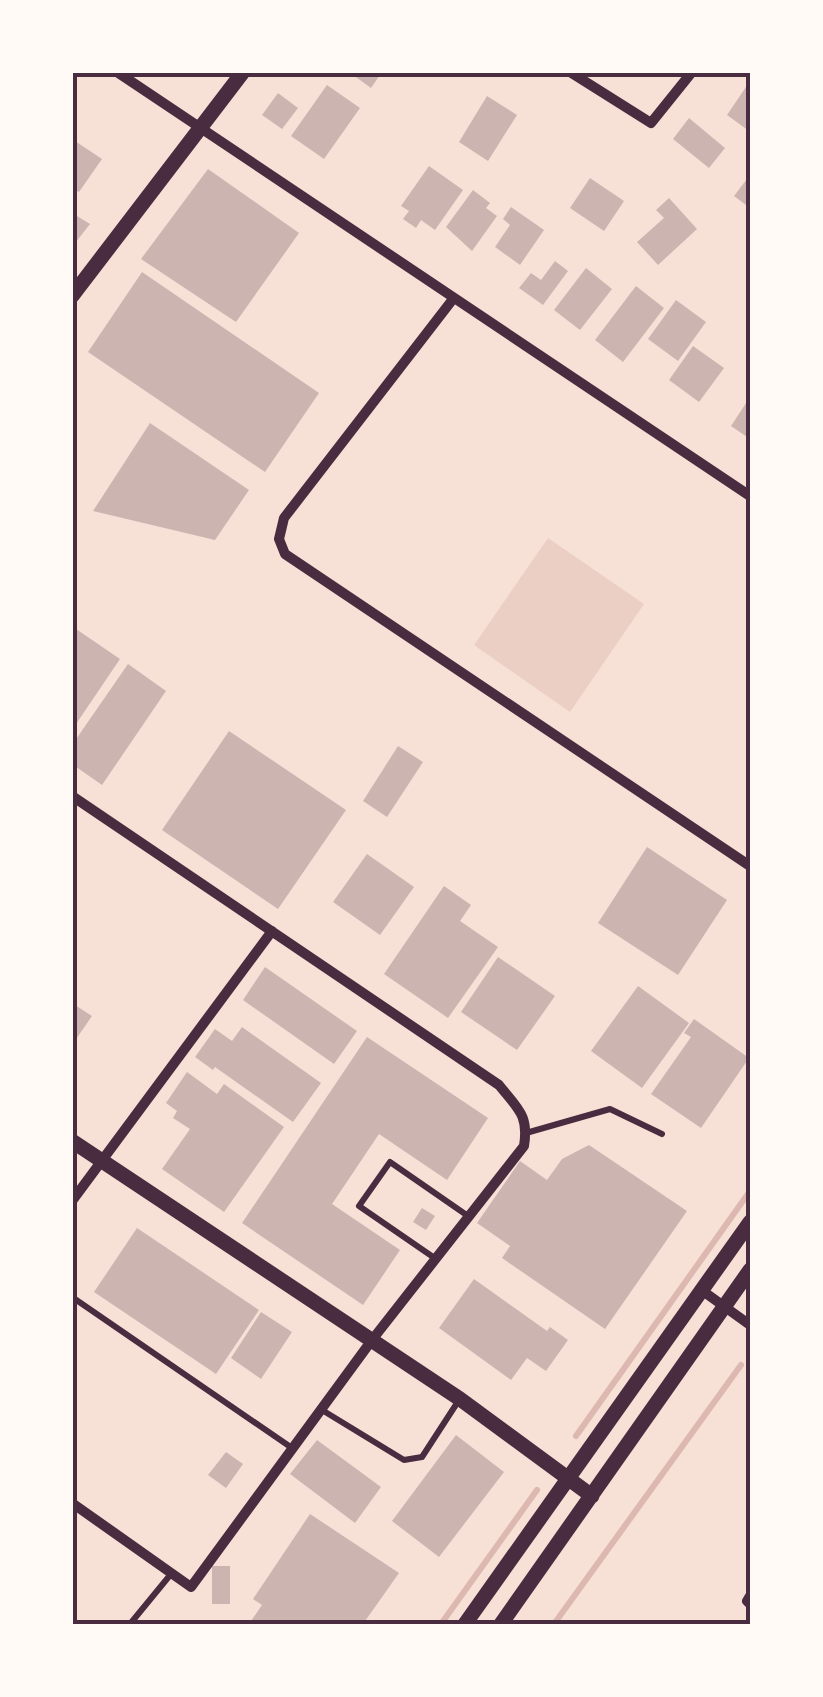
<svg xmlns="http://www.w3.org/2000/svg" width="823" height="1697" viewBox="0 0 823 1697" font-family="'PT Sans Narrow',sans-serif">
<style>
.green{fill:#ebcfc5}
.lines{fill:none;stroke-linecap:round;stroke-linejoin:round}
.stream{stroke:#dcb8b0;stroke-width:6}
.building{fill:#ccb4b1}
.service{stroke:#4a2c40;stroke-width:6}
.minor{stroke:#4a2c40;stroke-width:10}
.tertiary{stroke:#4a2c40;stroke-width:15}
.neatline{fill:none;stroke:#4a2c40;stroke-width:4}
</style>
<rect width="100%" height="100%" fill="#f7e1d7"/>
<path class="green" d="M 548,538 L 644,604 L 570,712 L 474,645 Z"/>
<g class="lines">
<path class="stream" d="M 576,1436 L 750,1191
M 441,1624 L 537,1490
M 554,1624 L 741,1365"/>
</g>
<path class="building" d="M 349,72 L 382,72 L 371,88 Z
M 750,81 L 750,128 L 749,131 L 727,115 Z
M 327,85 L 360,108 L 324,159 L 291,136 Z
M 278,93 L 298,108 L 282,129 L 262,115 Z
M 487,96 L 517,115 L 488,161 L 459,142 Z
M 689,118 L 725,148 L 709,168 L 673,139 Z
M 72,139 L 102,159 L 79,192 L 72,188 Z
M 429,166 L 463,190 L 435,230 L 421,220 L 416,228 L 403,219 L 409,211 L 401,206 Z
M 208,169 L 299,233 L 236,322 L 141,259 Z
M 750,175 L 750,208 L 734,196 Z
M 590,178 L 624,201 L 604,231 L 570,208 Z
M 473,190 L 490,203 L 486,208 L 497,216 L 472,251 L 446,227 Z
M 669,198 L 697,229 L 658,265 L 637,242 L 664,218 L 656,210 Z
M 511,207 L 544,230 L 520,265 L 495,247 L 510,225 L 503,219 Z
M 72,213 L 90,224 L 72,247 Z
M 555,261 L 568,271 L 543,305 L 519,288 L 531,273 L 541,280 Z
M 586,268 L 612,289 L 580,330 L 554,310 Z
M 142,272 L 319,393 L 265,472 L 88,352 Z
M 636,286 L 664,308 L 623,362 L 595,340 Z
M 676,300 L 706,322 L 678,361 L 648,339 Z
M 693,346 L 724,368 L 699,402 L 669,380 Z
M 750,397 L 750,439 L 731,426 Z
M 150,423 L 249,490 L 215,540 L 93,511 Z
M 76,629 L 120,659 L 72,730 L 72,633 Z
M 128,664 L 166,691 L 102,785 L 72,764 L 72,745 Z
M 229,731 L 346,810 L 278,909 L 162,830 Z
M 398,746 L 423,762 L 387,817 L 363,801 Z
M 647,847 L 727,900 L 678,975 L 598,923 Z
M 367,854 L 414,887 L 380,935 L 333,902 Z
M 444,886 L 471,905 L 460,921 L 498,947 L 448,1018 L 384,974 Z
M 498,957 L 555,996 L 517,1050 L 461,1012 Z
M 265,967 L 357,1031 L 334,1064 L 243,1000 Z
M 638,986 L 689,1023 L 642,1088 L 591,1051 Z
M 72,1003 L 92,1016 L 72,1045 Z
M 694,1019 L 749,1058 L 701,1128 L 651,1094 L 691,1037 L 684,1033 Z
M 242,1027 L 321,1083 L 293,1122 L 215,1067 L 213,1070 L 195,1057 L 215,1029 L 232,1041 Z
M 367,1037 L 488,1118 L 447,1180 L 379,1134 L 332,1204 L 400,1250 L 363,1305 L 242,1223 Z
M 187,1072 L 217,1094 L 224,1084 L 284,1127 L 224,1212 L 162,1169 L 190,1129 L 173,1118 L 177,1111 L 166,1103 Z
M 589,1145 L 687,1211 L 605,1329 L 502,1258 L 510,1246 L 477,1223 L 520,1161 L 547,1180 L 562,1159 Z
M 422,1208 L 435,1216 L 426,1230 L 413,1222 Z
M 137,1228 L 259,1310 L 216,1374 L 94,1292 Z
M 474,1279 L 547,1331 L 550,1327 L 568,1340 L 546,1371 L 527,1358 L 511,1380 L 439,1328 Z
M 261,1312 L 292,1332 L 261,1379 L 231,1358 Z
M 456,1435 L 504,1472 L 439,1557 L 392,1521 Z
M 317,1440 L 381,1487 L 355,1523 L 290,1474 Z
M 226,1452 L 243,1464 L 226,1488 L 208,1475 Z
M 310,1514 L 399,1573 L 363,1624 L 249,1624 L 262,1605 L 253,1599 Z
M 212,1566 L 230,1566 L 230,1604 L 212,1604 Z"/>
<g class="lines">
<path class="service" d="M 526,1133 L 610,1109 L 662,1134
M 436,1259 L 359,1206 L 390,1162 L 468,1216
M 72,1297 L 292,1448
M 322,1410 L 404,1460 L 422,1457 L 459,1400
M 130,1624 L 171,1574"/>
<path class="minor" d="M 117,72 L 750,496
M 570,72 L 651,123 L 692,72
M 453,299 L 284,518 L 279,539 L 285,554 L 750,866
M 72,796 L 499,1085 C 518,1109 529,1115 524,1146 L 372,1340 L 191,1587 L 72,1503
M 72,1201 L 272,931
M 700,1289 L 750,1325
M 750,1596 L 747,1601 L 750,1604"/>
<path class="tertiary" d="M 72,296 L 243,72
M 72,1141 L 460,1399 L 592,1496
M 465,1624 L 750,1222
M 501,1624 L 750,1270"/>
</g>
<rect width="823" height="1697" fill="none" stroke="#fffaf5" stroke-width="150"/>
<rect x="75" y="75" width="673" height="1547" class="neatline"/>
</svg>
